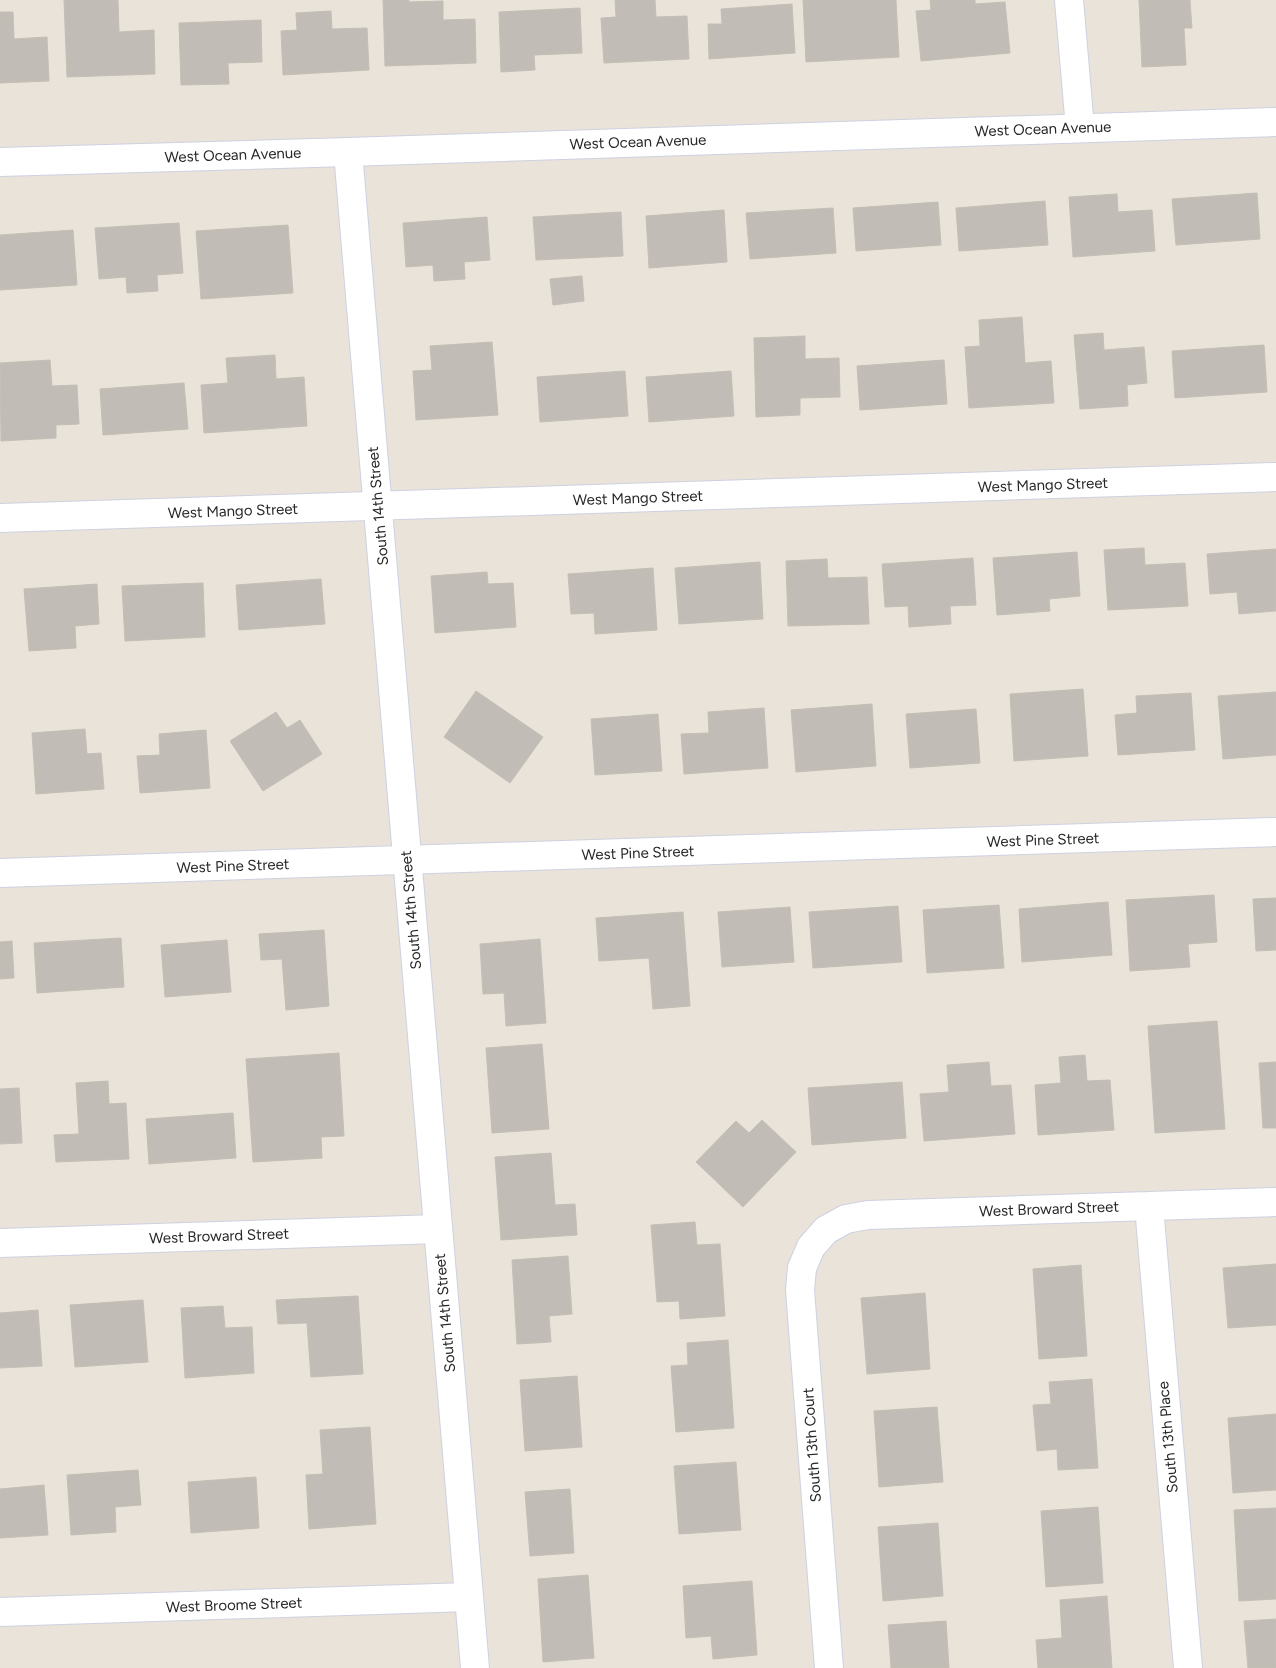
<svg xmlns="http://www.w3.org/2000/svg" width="1276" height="1668" viewBox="0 0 1276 1668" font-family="Figtree,sans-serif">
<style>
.building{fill:#c1bdb6;stroke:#c4bfb4}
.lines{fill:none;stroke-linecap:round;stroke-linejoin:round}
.street-casing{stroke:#cfd1e0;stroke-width:30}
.secondary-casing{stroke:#cfd1e0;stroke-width:30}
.street{stroke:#fff;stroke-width:28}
.secondary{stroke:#fff;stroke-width:28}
.labels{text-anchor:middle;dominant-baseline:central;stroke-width:5;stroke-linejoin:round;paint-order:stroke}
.street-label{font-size:15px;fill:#272727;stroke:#fff}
</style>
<rect width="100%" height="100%" fill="#e9e3da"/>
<path class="building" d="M 64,0 L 118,0 L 119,32 L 154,30 L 155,74 L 67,77 Z
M 383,0 L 409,0 L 409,2 L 443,1 L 443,20 L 475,19 L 476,63 L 385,66 Z
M 615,0 L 655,0 L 656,17 L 687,16 L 689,59 L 604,63 L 601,18 L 616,17 Z
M 803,0 L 896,0 L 899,57 L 806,62 Z
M 930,0 L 975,0 L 975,4 L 1005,2 L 1010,53 L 921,61 L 916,11 L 931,10 Z
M 1139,0 L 1190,0 L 1192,28 L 1184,28 L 1186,65 L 1142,67 Z
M 792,4 L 795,53 L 709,59 L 708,24 L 722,24 L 721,9 Z
M 580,8 L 582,53 L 534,55 L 535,70 L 501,72 L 499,12 Z
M 331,11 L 332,29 L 367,28 L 369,70 L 283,75 L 281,31 L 297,30 L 296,13 Z
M 0,12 L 13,12 L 14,39 L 47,37 L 49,81 L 0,83 Z
M 261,20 L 262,62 L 228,63 L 229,84 L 181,85 L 179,23 Z
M 1257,193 L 1260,239 L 1176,245 L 1172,199 Z
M 1117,194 L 1118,212 L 1152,210 L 1155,251 L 1073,257 L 1069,197 Z
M 1045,201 L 1048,245 L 959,251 L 956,208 Z
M 938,202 L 941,245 L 856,251 L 853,208 Z
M 833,208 L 836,253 L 750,259 L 746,213 Z
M 724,210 L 727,262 L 649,268 L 646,216 Z
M 621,212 L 623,256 L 536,260 L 533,217 Z
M 487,217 L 490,260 L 464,262 L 465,279 L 434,281 L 433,265 L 406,267 L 403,223 Z
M 179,223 L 183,273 L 157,275 L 158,291 L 127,293 L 126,277 L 99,279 L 95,228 Z
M 288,225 L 293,293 L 201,299 L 196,231 Z
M 73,230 L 77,285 L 0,290 L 0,235 Z
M 582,276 L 584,301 L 553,305 L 550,279 Z
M 1022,317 L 1025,363 L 1051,361 L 1054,403 L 969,408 L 965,347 L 980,346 L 979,320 Z
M 1103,333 L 1104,350 L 1144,347 L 1147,383 L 1127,385 L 1128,406 L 1080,409 L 1074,335 Z
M 805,336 L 805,359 L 839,358 L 840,397 L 800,398 L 800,415 L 756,417 L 754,338 Z
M 492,342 L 498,415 L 416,420 L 413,371 L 432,370 L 430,346 Z
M 1264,345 L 1267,392 L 1175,398 L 1172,351 Z
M 275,355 L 276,379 L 304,377 L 307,426 L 204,433 L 201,385 L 228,383 L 226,358 Z
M 50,360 L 52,386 L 77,385 L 79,424 L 56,425 L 56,438 L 1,441 L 0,363 Z
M 944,360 L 947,404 L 860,410 L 857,366 Z
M 625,371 L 628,416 L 540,422 L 537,377 Z
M 731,371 L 734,416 L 649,422 L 646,377 Z
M 184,383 L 188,429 L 103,435 L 100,389 Z
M 1144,548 L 1145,565 L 1185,563 L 1188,606 L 1108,610 L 1104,550 Z
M 1276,549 L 1276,611 L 1239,614 L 1237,592 L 1210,594 L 1207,554 Z
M 1077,552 L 1080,596 L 1049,599 L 1050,611 L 997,615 L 993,558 Z
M 973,558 L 976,605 L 950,606 L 951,624 L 909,627 L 908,606 L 885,607 L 882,564 Z
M 827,559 L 828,578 L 867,577 L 869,624 L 788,626 L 786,561 Z
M 760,562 L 763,619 L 679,624 L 675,568 Z
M 653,568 L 657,630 L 595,634 L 594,613 L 571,614 L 568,574 Z
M 487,572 L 488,584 L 513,583 L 516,627 L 435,633 L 431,576 Z
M 321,579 L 325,624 L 239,630 L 236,585 Z
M 203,583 L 205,637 L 125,641 L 122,586 Z
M 97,584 L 99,624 L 75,626 L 76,648 L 29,651 L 24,589 Z
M 1083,689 L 1088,756 L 1014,761 L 1010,694 Z
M 476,691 L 543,737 L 510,783 L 444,737 Z
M 1276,692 L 1276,755 L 1223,759 L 1218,696 Z
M 1191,693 L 1195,750 L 1118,755 L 1115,715 L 1137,713 L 1136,696 Z
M 872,704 L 876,766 L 796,772 L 791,710 Z
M 764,708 L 768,768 L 684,774 L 681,734 L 709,733 L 708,712 Z
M 976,709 L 980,763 L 910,768 L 906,714 Z
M 276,712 L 287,728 L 300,720 L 322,754 L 263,791 L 230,741 Z
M 658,714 L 662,771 L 595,775 L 591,719 Z
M 85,729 L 87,754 L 101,753 L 104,789 L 36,794 L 32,733 Z
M 206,730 L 210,788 L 140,793 L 137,756 L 160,755 L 159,734 Z
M 1214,895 L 1217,942 L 1188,944 L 1190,967 L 1130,971 L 1126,900 Z
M 1276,898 L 1276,950 L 1256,951 L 1253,899 Z
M 1108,902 L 1112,955 L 1022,962 L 1019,909 Z
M 999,905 L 1004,968 L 927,973 L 923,910 Z
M 898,906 L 902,962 L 813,968 L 809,912 Z
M 790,907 L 794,962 L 722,967 L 718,912 Z
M 683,912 L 690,1006 L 653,1009 L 649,958 L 599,961 L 596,918 Z
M 324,930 L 329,1006 L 286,1010 L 282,959 L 261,960 L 259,934 Z
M 121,938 L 124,987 L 37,993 L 34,943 Z
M 540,939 L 546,1023 L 506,1026 L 504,993 L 483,994 L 480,944 Z
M 227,940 L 231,992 L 165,997 L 161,945 Z
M 12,941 L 14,978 L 0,979 L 0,942 Z
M 1217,1021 L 1225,1129 L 1155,1133 L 1148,1026 Z
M 542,1044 L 549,1129 L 492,1133 L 486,1048 Z
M 339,1053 L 344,1136 L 321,1137 L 322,1158 L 253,1162 L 246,1059 Z
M 1085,1055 L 1087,1081 L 1110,1080 L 1114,1130 L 1038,1135 L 1035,1085 L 1061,1083 L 1059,1057 Z
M 989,1062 L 991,1086 L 1011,1085 L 1015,1134 L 924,1141 L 920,1094 L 949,1092 L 947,1065 Z
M 1276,1062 L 1276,1128 L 1263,1128 L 1259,1063 Z
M 108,1081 L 109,1104 L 126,1103 L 129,1159 L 56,1162 L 54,1135 L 79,1134 L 76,1083 Z
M 902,1082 L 906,1138 L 812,1145 L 808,1088 Z
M 19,1088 L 22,1143 L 0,1144 L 0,1089 Z
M 233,1113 L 236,1158 L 149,1164 L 146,1119 Z
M 762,1120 L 796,1152 L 743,1207 L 696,1162 L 736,1121 L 749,1133 Z
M 551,1153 L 555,1205 L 575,1204 L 577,1235 L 501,1240 L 495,1157 Z
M 695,1222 L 697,1245 L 720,1244 L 725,1316 L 680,1319 L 679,1301 L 657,1302 L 651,1225 Z
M 568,1256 L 572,1314 L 549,1316 L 551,1342 L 517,1344 L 512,1260 Z
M 1276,1264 L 1276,1325 L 1228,1328 L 1223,1268 Z
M 1081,1265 L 1087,1356 L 1039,1359 L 1033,1269 Z
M 925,1293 L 930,1369 L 867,1374 L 861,1298 Z
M 358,1296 L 363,1374 L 311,1377 L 307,1323 L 278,1324 L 276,1300 Z
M 143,1300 L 148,1362 L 75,1367 L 70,1305 Z
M 223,1306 L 225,1328 L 252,1327 L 254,1373 L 185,1378 L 181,1308 Z
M 38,1310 L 42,1366 L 0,1368 L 0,1313 Z
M 728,1340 L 734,1428 L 676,1432 L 671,1366 L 688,1365 L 687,1343 Z
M 577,1376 L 582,1447 L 525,1451 L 520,1380 Z
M 1092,1379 L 1098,1468 L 1058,1470 L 1057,1449 L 1037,1451 L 1033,1405 L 1051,1404 L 1049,1382 Z
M 937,1407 L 943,1482 L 879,1487 L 874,1411 Z
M 1276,1414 L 1276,1490 L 1233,1493 L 1228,1418 Z
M 370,1427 L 376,1524 L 309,1529 L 306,1475 L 323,1474 L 320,1430 Z
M 736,1462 L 741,1530 L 679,1534 L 674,1466 Z
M 138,1470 L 141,1505 L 115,1507 L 116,1532 L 71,1535 L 67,1475 Z
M 256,1477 L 259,1528 L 191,1533 L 188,1482 Z
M 44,1485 L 48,1535 L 0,1538 L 0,1489 Z
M 570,1489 L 574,1553 L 530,1556 L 525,1492 Z
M 1098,1507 L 1103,1583 L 1046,1587 L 1041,1511 Z
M 1276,1508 L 1276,1599 L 1239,1601 L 1234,1510 Z
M 938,1523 L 943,1596 L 883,1601 L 878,1527 Z
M 588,1575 L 594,1658 L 543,1662 L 538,1579 Z
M 752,1581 L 757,1655 L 713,1659 L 711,1636 L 686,1638 L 683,1586 Z
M 1107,1596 L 1112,1668 L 1038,1668 L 1036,1640 L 1062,1638 L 1060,1600 Z
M 1276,1619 L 1276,1668 L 1248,1668 L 1244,1621 Z
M 946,1621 L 949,1668 L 891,1668 L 888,1625 Z"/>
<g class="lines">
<g class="street-casing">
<path id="street" d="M 1069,0 L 1080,128
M 0,162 L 348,152
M 0,518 L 1276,477
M 0,873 L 1276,832
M 1149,1206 L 1188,1668
M 0,1243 L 438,1229
M 0,1612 L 469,1597
M 829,1668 L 800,1290 L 802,1268 L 811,1247 L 826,1230 L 846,1219 L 868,1215 L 1276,1202"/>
</g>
<g class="secondary-casing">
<path id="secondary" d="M 475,1668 L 348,152 L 1276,122"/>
</g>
<use href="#street" class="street"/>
<use href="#secondary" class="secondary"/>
</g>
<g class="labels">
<g class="street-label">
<text transform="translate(1043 129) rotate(-2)">West Ocean Avenue</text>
<text transform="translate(638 142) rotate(-2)">West Ocean Avenue</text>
<text transform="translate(233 155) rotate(-2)">West Ocean Avenue</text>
<text transform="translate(1043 485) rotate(-2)">West Mango Street</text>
<text transform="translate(638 498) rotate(-2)">West Mango Street</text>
<text transform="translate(378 506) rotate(-95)">South 14th Street</text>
<text transform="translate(233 511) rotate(-2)">West Mango Street</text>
<text transform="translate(1043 840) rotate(-2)">West Pine Street</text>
<text transform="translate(638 853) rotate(-2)">West Pine Street</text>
<text transform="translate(233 866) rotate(-2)">West Pine Street</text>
<text transform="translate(411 910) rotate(-95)">South 14th Street</text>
<text transform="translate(1049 1209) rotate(-2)">West Broward Street</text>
<text transform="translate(219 1236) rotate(-2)">West Broward Street</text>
<text transform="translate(445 1313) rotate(-95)">South 14th Street</text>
<text transform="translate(1168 1437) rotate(-95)">South 13th Place</text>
<text transform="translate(812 1445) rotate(-94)">South 13th Court</text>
<text transform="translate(234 1605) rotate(-2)">West Broome Street</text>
</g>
</g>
</svg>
